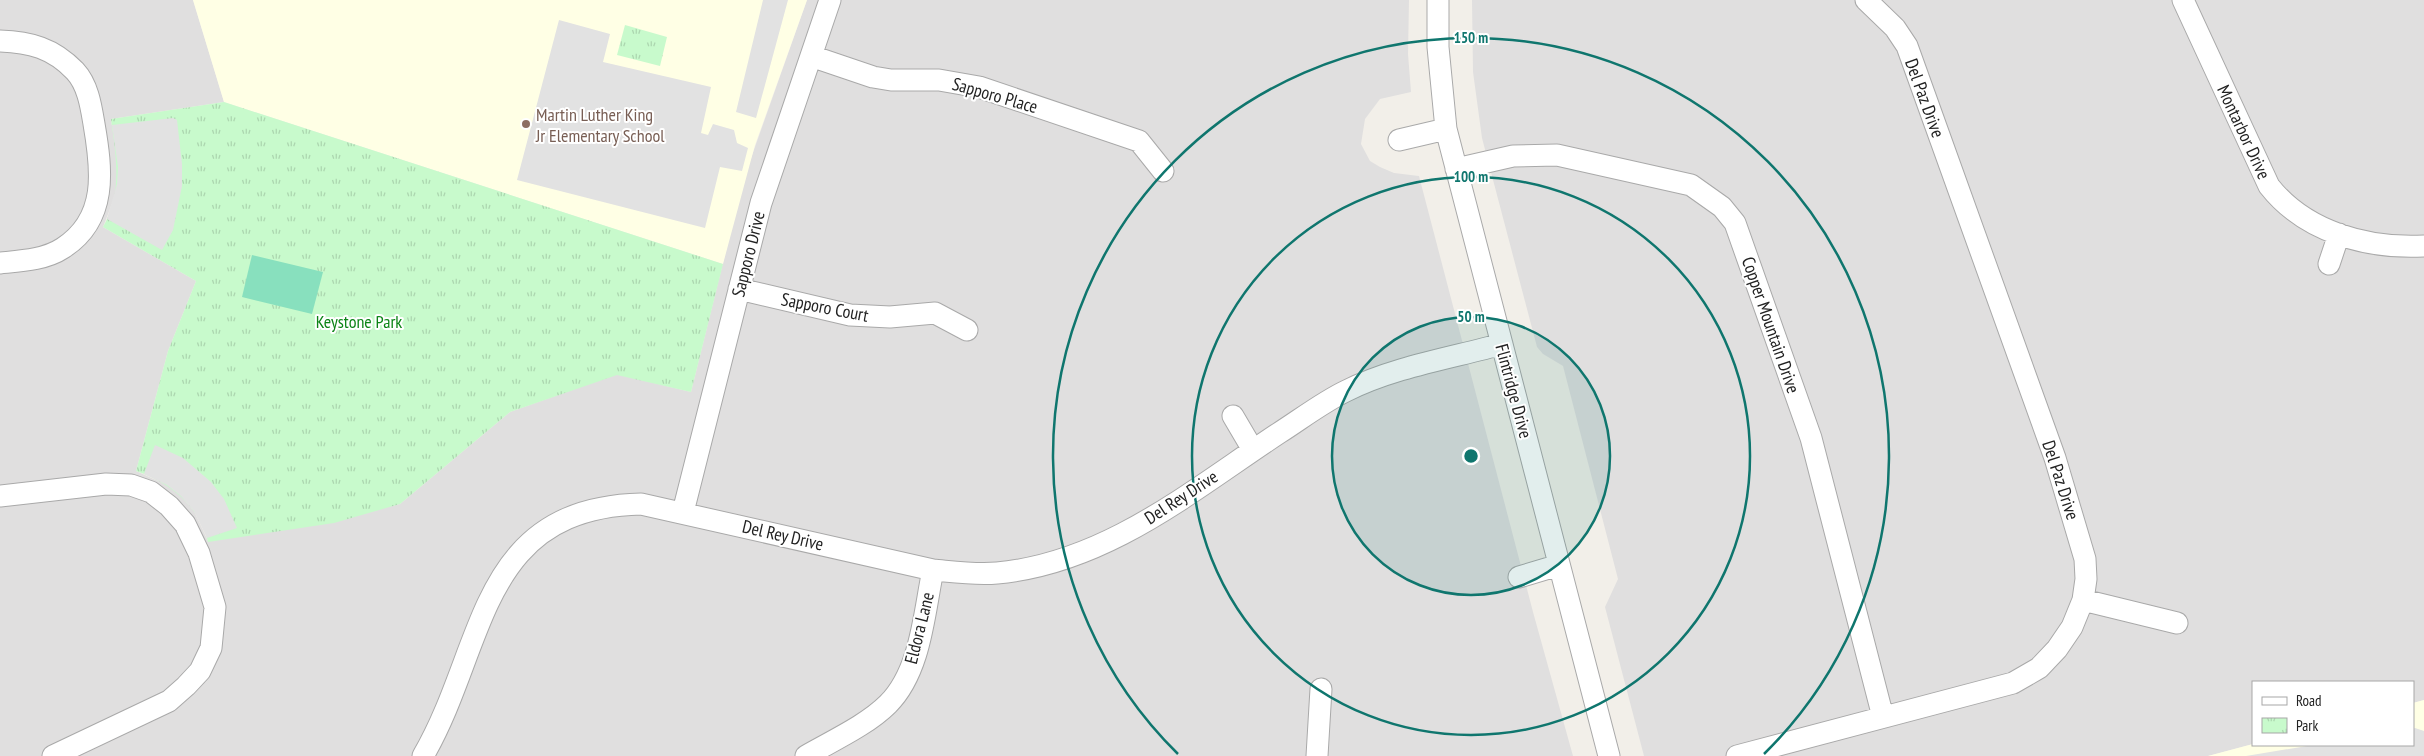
<svg xmlns="http://www.w3.org/2000/svg" width="2424" height="756" viewBox="0 0 2424 756" font-family="'PT Sans Narrow',sans-serif">
<style>
.residential{fill:#e0dfdf}
.education{fill:#ffffe5}
.park{fill:url(#park-tufts)}
.pitch{fill:#88e0be}
.parking{fill:#e2e2e2}
.lines{fill:none;stroke-linecap:round;stroke-linejoin:round}
.minor-casing{stroke:#a9a9a9;stroke-width:23}
.minor{stroke:#fff;stroke-width:21}
.ring{fill:none;stroke:#0f766e;stroke-width:2.5}
.education-dot{fill:#8d6e63;stroke:#fff;stroke-width:2}
.labels{text-anchor:middle;dominant-baseline:central;stroke-width:4;stroke-linejoin:round;paint-order:stroke}
.street-label{font-size:18px;fill:#222;stroke:#fff}
.education-label{font-size:18px;fill:#785e54;stroke:#fff;text-anchor:start}
.park-label{font-size:18px;fill:#0c8416;stroke:#fff}
.centre{fill:#0f766e;stroke:#fff;stroke-width:2.5}
.ring-label{font-size:15px;text-anchor:middle;font-weight:bold;fill:#0f766e;stroke:#fff;stroke-width:4;stroke-linejoin:round;paint-order:stroke}
</style>
<defs>
<pattern id="park-tufts" width="24" height="20" patternUnits="userSpaceOnUse" patternTransform="scale(1.25)"><rect width="24" height="20" fill="#c8facc"/><path d="M3 7l-1-3M5 7V3M7 7l1-3M15 17l-1-3M17 17v-4M19 17l1-3" fill="none" stroke="#acd6af"/></pattern>
</defs>
<rect width="100%" height="100%" fill="#f2efe9"/>
<path class="residential" d="M 0,0 L 193,0 L 224,102 L 111,119 L 118,167 L 117,184 L 113,201 L 103,227 L 196,281 L 168,351 L 136,471 L 167,485 L 181,496 L 194,511 L 208,541 L 400,504 L 510,412 L 617,374 L 691,392 L 744,178 L 807,0 L 1409,0 L 1408,54 L 1411,92 L 1380,99 L 1365,119 L 1361,144 L 1370,161 L 1380,167 L 1394,173 L 1419,176 L 1533,612 L 1573,756 L 0,756 Z
M 1472,0 L 2424,0 L 2424,700 L 2413,703 L 2413,682 L 2253,682 L 2253,744 L 2208,756 L 1644,756 L 1605,607 L 1618,579 L 1563,366 L 1543,354 L 1537,347 L 1482,138 L 1473,72 Z"/>
<path class="education" d="M 193,0 L 807,0 L 755,145 L 723,264 L 224,102 Z
M 2424,700 L 2424,756 L 2208,756 L 2253,744 L 2413,745 L 2413,703 Z"/>
<path class="park" d="M 625,25 L 667,37 L 660,66 L 617,55 Z
M 224,102 L 723,264 L 691,392 L 617,375 L 510,412 L 400,504 L 334,523 L 208,542 C 200,506 169,482 136,471 L 168,351 L 196,281 L 103,227 C 123,191 116,157 111,119 Z"/>
<path class="pitch" d="M 252,255 L 323,272 L 312,314 L 242,297 Z"/>
<path class="parking" d="M 763,0 L 788,0 L 756,118 L 736,112 Z
M 559,20 L 610,34 L 603,62 L 711,87 L 701,133 L 708,135 L 713,124 L 734,130 L 737,143 L 748,148 L 742,171 L 720,167 L 705,228 L 517,180 Z
M 173,118 L 177,120 L 182,164 L 182,186 L 173,230 L 162,250 L 107,219 L 117,184 L 118,167 L 112,125 Z
M 155,445 L 183,458 L 211,482 L 224,499 L 237,528 L 207,538 L 194,511 L 181,496 L 167,485 L 144,474 Z
M 2415,728 L 2424,731 L 2424,756 L 2246,756 L 2313,745 L 2413,745 L 2413,729 Z"/>
<g class="lines">
<g class="minor-casing">
<path id="minor" d="M 1438,0 L 1438,47 L 1446,129 L 1609,756
M 2183,0 L 2269,186 C 2305,232 2367,249 2424,246
M 0,41 C 30,42 53,48 75,71 C 88,85 91,106 94,124 C 102,170 108,219 63,248 C 45,260 20,261 0,263
M 811,56 L 873,77 L 891,80 L 939,80 L 979,87 L 1139,141 L 1163,171
M 1399,140 L 1446,129
M 1456,169 L 1513,156 L 1557,155 L 1691,185 L 1722,207 L 1735,223 L 1811,438 L 1883,717
M 2329,264 L 2339,234
M 739,289 L 850,315 L 890,317 L 935,313 L 967,330
M 1233,416 L 1253,450
M 0,496 L 106,484 L 131,485 L 151,492 L 169,506 L 185,524 L 199,553 L 215,607 L 211,648 L 200,671 L 186,686 L 169,701 L 53,756
M 683,512 L 761,203 L 830,0
M 1519,577 L 1559,565
M 2083,600 L 2177,623
M 423,756 C 487,646 477,508 641,504 L 933,570 C 955,572 976,575 997,573 C 1106,563 1191,491 1279,433 C 1301,419 1323,402 1346,391 C 1394,367 1451,358 1502,344
M 806,756 C 832,741 867,725 888,704 C 921,671 924,613 933,570
M 1317,756 L 1321,689
M 1737,756 L 2013,683 L 2039,668 L 2057,649 L 2072,627 L 2083,600 L 2086,579 L 2085,559 L 2055,458 L 1907,46 L 1895,28 L 1866,0"/>
</g>
<use href="#minor" class="minor"/>
</g>
<circle cx="1471" cy="456" r="139" fill="#0f766e" fill-opacity=".12"/>
<g class="ring">
<circle cx="1471" cy="456" r="139"/>
<circle cx="1471" cy="456" r="279"/>
<path d="M1178 754A418 418 0 1 1 1764 754"/>
</g>
<circle class="education-dot" cx="526" cy="124" r="5"/>
<g class="labels">
<g class="street-label">
<text transform="translate(995 95) rotate(16)">Sapporo Place</text>
<text transform="translate(1925 98) rotate(70)">Del Paz Drive</text>
<text transform="translate(2244 132) rotate(65)">Montarbor Drive</text>
<text transform="translate(748 254) rotate(-76)">Sapporo Drive</text>
<text transform="translate(825 307) rotate(11)">Sapporo Court</text>
<text transform="translate(1771 325) rotate(71)">Copper Mountain Drive</text>
<text transform="translate(1514 391) rotate(75)">Flintridge Drive</text>
<text transform="translate(2061 480) rotate(72)">Del Paz Drive</text>
<text transform="translate(1181 497) rotate(-33)">Del Rey Drive</text>
<text transform="translate(783 535) rotate(13)">Del Rey Drive</text>
<text transform="translate(919 628) rotate(-76)">Eldora Lane</text>
</g>
<g class="education-label">
<text x="536" y="114">Martin Luther King<tspan x="536" dy="21">Jr Elementary School</tspan></text>
</g>
<g class="park-label">
<text x="359" y="321">Keystone Park</text>
</g>
</g>
<circle cx="1471" cy="456" r="8" class="centre"/>
<g class="ring-label">
<text x="1471" y="43">150 m</text>
<text x="1471" y="182">100 m</text>
<text x="1471" y="322">50 m</text>
</g>
<rect x="2252" y="681" width="162" height="65" fill="#ffffff" stroke="#a7a7a7"/>
<rect x="2262" y="697" width="25" height="8" fill="#ffffff" stroke="#a7a7a7"/>
<text x="2296" y="706" font-size="15" fill="#222222">Road</text>
<rect x="2262" y="718" width="25" height="15" fill="url(#park-tufts)" stroke="#a7a7a7"/>
<text x="2296" y="731" font-size="15" fill="#222222">Park</text>
</svg>
